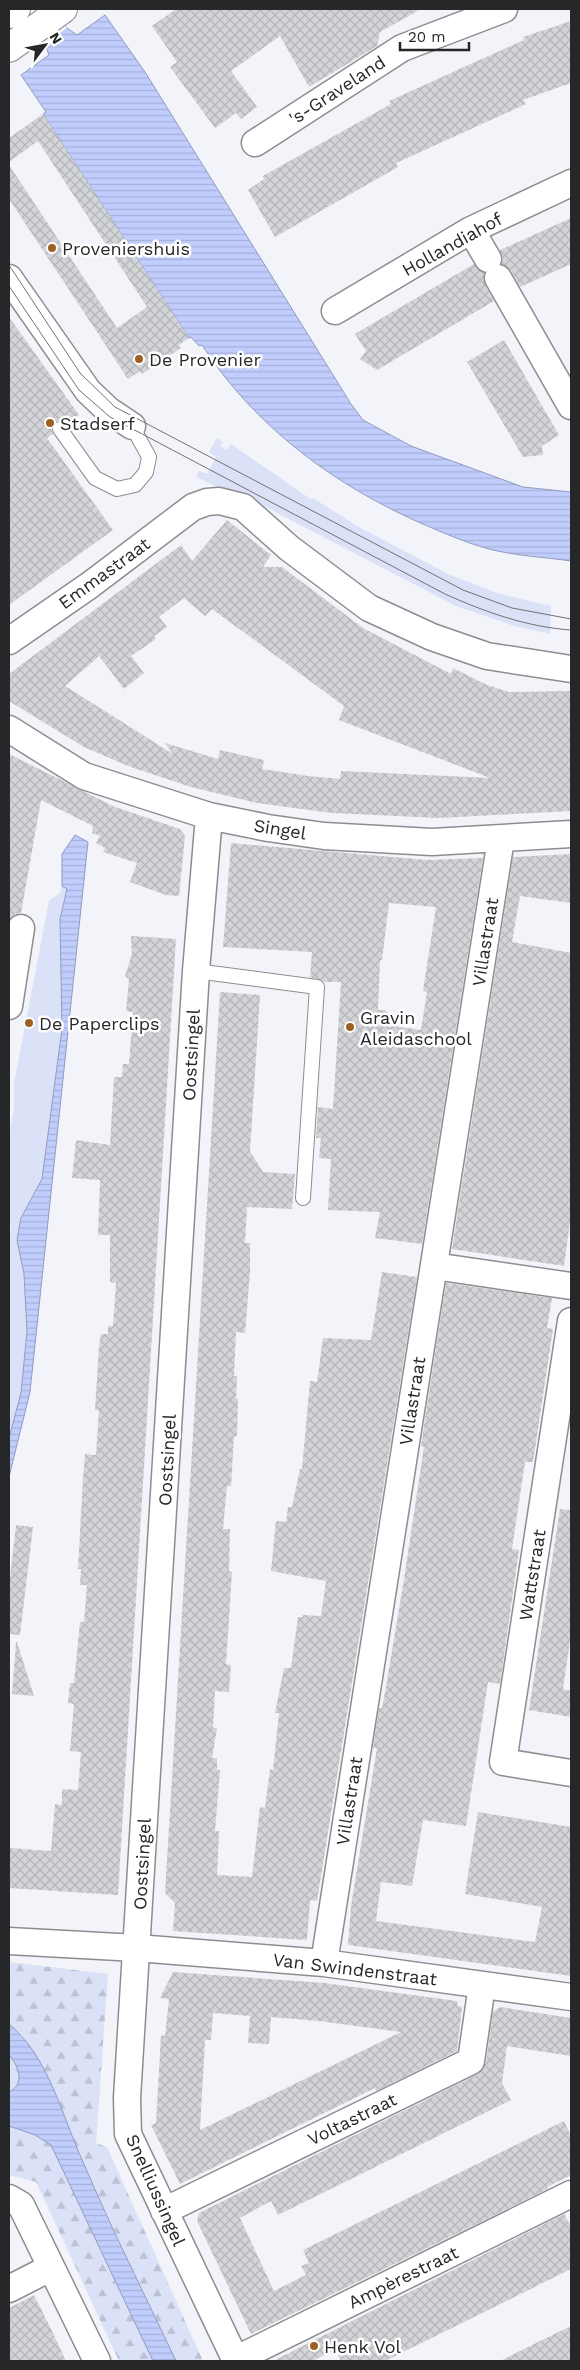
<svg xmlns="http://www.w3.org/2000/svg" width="580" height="2370" viewBox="0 0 580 2370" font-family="'Work Sans',sans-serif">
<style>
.green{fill:#dbe1f7}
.forest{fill:url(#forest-firs)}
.water{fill:url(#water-rules);stroke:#929bbd}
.pier{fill:#f3f4f9}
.building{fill:url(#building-cross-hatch);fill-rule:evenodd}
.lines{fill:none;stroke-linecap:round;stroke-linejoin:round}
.service-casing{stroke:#8c8d91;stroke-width:16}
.minor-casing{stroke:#8c8d91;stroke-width:29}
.secondary-casing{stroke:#8c8d91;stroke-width:30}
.service{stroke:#fff;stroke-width:14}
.minor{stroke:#fff;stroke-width:26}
.secondary{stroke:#fff;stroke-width:28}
.tram{stroke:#717274;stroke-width:1}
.poi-dot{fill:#9c6122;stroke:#fff;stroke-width:2}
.labels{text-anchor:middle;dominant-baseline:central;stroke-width:5;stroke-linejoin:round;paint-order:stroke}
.street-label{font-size:18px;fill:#262728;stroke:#fff}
.poi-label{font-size:18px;fill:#262728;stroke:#fff;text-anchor:start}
</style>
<defs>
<pattern id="forest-firs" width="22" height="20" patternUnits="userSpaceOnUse" patternTransform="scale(1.25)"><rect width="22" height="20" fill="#dbe1f7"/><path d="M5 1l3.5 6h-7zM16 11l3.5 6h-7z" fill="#bcc1d4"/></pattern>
<pattern id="water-rules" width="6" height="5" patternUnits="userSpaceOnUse" patternTransform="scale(1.25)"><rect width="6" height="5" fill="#c1cdfd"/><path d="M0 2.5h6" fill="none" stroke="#a6b0d9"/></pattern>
<pattern id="building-cross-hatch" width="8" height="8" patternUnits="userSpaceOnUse" patternTransform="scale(1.25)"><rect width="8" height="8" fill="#d3d4d8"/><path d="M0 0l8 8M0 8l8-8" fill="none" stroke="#b5b6b9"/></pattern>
</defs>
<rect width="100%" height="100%" fill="#f3f4f9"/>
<path class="green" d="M 217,438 L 223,442 L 220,446 L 227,450 L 231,444 L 312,500 L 313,498 L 357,526 L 448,574 L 497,593 L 551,606 L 550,634 L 514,626 L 456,606 L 258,503 L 255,505 L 196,477 L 199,471 L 207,474 L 216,457 L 209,452 Z
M 62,886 L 67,889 L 60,919 L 62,1029 L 42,1179 L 21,1218 L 17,1240 L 24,1274 L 27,1331 L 21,1393 L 9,1438 L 9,1237 L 11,1229 L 9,1218 L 9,1136 L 14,1109 L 14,1083 L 49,901 L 60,893 Z"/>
<path class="forest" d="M 9,1962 L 108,1974 L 96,2143 L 107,2147 L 203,2361 L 176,2361 L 23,2036 L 9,2024 Z
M 9,2055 C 18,2065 26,2084 9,2092 Z
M 9,2126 L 35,2135 L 51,2145 L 153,2361 L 119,2361 L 36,2182 L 9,2175 Z"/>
<path class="water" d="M 20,9 L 54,9 L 67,28 L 77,35 L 105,15 L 145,72 L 351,404 L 363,420 L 411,446 L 523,487 L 571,492 L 571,561 C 544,557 516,556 489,549 C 467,543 446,534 425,525 C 335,486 255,427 202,345 L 199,346 L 191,337 L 189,338 L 43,114 L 46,112 L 21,75 L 49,55 L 45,44 Z
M 75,835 L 88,842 L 30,1392 L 9,1477 L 9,1438 L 21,1393 L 27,1331 L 24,1274 L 17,1240 L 21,1218 L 42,1179 L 62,1029 L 60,919 L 67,889 L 62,886 L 62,854 Z
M 9,2024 C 49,2057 62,2116 83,2162 C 112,2230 145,2295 176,2361 L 153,2361 L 51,2145 L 35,2135 L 9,2126 L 9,2092 C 26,2084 18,2065 9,2055 Z"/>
<path class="pier" d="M 17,9 L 54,9 L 67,28 L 43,45 Z"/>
<path class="building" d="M 176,9 L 421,9 L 380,32 L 377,46 L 309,87 L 280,36 L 231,71 L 257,107 L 241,119 L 236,113 L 215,128 L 170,67 L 177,62 L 152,26 Z
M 571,21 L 571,83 L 523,100 L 526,104 L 396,163 L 398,167 L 275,237 L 248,190 L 264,179 L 263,176 L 391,104 L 389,101 L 524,40 L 523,37 Z
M 43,114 L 189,338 L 179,345 L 181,348 L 142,374 L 140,371 L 128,379 L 9,199 L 9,165 L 117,328 L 147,307 L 38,141 L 9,162 L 9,138 Z
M 571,218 L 571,264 L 520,287 L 511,270 L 502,264 L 503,258 L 500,250 Z
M 474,264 L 484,273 L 485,285 L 494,301 L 377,370 L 360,359 L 366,351 L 355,334 Z
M 9,317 L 79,415 L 67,424 L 60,420 L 55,422 L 51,429 L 53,434 L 47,438 L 113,530 L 9,605 Z
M 504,340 L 559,435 L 542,446 L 543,455 L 523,457 L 467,362 Z
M 227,520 L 271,555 L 263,567 L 282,567 L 363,628 L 451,674 L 453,668 L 487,685 L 509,692 L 571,691 L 571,811 L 439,818 L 332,813 L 257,803 L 191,787 L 128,766 L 84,747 L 9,701 L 9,674 L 181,545 L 192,561 ZM 184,598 L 205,616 L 212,609 L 344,706 L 339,720 L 490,778 L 341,771 L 340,779 L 308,776 L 262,769 L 264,760 L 220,750 L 218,759 L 165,743 L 173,754 L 65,686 L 99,656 L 124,689 L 144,673 L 131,656 L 156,639 L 154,636 L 167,627 L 159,617 Z
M 9,754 L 115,807 L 180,829 L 185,836 L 179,896 L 166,895 L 130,882 L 137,863 L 103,852 L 105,848 L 96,843 L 100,836 L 92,833 L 93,826 L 41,800 L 21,913 L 15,914 L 9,920 Z
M 231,843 L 427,860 L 483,858 L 422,1244 L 375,1238 L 380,1212 L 328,1210 L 331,1159 L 319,1158 L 321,1138 L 316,1138 L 318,1107 L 333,1109 L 341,982 L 324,982 L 310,977 L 312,952 L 223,947 ZM 389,903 L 436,907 L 423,991 L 427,992 L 421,1030 L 387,1025 L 388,1013 L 385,1010 L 378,1010 L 380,960 L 382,960 Z
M 571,854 L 571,903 L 520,896 L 512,942 L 571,953 L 571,1214 L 564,1266 L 452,1249 L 513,857 Z
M 131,936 L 176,939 L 118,1895 L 9,1888 L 9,1848 L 51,1851 L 55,1804 L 62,1805 L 62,1789 L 78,1790 L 81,1752 L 70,1751 L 74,1704 L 68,1703 L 70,1683 L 74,1683 L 80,1622 L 84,1622 L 87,1585 L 80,1585 L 81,1569 L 78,1569 L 83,1478 L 85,1454 L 96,1455 L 99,1410 L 95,1410 L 99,1346 L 101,1334 L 108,1334 L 108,1326 L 113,1326 L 116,1283 L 110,1282 L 110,1235 L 98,1235 L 100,1180 L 72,1178 L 76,1140 L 110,1145 L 114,1077 L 122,1077 L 123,1064 L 129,1064 L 133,1012 L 126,1011 L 129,979 L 125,976 L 132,954 Z
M 220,992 L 260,995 L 250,1151 L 263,1172 L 295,1174 L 292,1209 L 247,1207 L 245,1243 L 250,1243 L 250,1272 L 245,1333 L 236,1332 L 234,1376 L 237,1376 L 236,1398 L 238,1399 L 237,1436 L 234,1436 L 231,1486 L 227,1486 L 223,1529 L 230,1529 L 229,1571 L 232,1572 L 226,1664 L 231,1665 L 229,1692 L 215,1691 L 213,1728 L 217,1728 L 212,1758 L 217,1758 L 217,1770 L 220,1770 L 215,1831 L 219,1831 L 217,1875 L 252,1877 L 260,1807 L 265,1808 L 270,1769 L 273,1770 L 279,1713 L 275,1713 L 284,1668 L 291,1668 L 298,1617 L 303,1617 L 303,1615 L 321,1616 L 326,1581 L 271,1571 L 276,1521 L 286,1522 L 288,1507 L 292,1507 L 300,1469 L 302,1469 L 310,1381 L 317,1382 L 323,1338 L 371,1340 L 382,1272 L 417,1277 L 317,1901 L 310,1900 L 307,1940 L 173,1931 L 175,1903 L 165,1893 Z
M 446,1283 L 552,1298 L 547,1328 L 553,1329 L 533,1462 L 525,1462 L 512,1549 L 519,1550 L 500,1684 L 488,1682 L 466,1826 L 423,1820 L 412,1886 L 381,1882 L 376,1921 L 535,1942 L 542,1907 L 465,1894 L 478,1812 L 571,1827 L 571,1976 L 348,1945 L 351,1906 L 377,1748 L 373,1748 L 379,1708 L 382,1708 L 386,1687 L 404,1579 L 424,1447 L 421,1446 Z
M 560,1509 L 571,1510 L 571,1634 L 563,1689 L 571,1691 L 571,1717 L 529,1710 Z
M 16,1525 L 33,1527 L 20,1635 L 9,1634 L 9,1587 Z
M 16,1642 L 17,1642 L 34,1696 L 12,1694 Z
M 173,1972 L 324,1983 L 457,2001 L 458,2006 L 462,2007 L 457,2051 L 376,2091 L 375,2088 L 180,2184 L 151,2125 L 156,2123 L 161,2035 L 165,2036 L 169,1999 L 160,1998 ZM 213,2013 L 250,2016 L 248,2043 L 269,2044 L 271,2017 L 319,2021 L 401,2032 L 200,2130 L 205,2040 L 211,2040 Z
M 500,2007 L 571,2018 L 571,2056 L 507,2046 L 502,2083 L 511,2100 L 278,2215 L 271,2201 L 240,2218 L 274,2291 L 306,2275 L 301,2266 L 309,2263 L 303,2250 L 564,2121 L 571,2136 L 571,2175 L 547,2187 L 548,2189 L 251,2334 L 197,2221 L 199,2213 L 478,2074 L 486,2063 L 493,2012 Z
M 564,2214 L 571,2226 L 571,2269 L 385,2361 L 341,2361 L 335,2350 L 312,2361 L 273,2361 Z
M 34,2295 L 51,2329 L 66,2361 L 9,2361 L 9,2308 Z
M 571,2326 L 571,2361 L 500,2361 L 546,2338 Z"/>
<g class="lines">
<g class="service-casing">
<path id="service" d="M 60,429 L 95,478 L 117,489 L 135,485 L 146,472 L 149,457 L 132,426
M 196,971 L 317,987 L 303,1198"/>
</g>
<g class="minor-casing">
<path id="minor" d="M 255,143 L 402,48 L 504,9
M 471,230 L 488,259
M 9,278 L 88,391 L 108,410 L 132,426
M 498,278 L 571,406
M 335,311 L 471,230 L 571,183
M 9,641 L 90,585 L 193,507 L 207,502 L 219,501 L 243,507 L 289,548 L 369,608 L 432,637 L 487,656 L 571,669
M 9,729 L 84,776 L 209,816 L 268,828 L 324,836 L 432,842 L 571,834
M 209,816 L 196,971 L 127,2098 L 128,2134 L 236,2361
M 9,1006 L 21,928
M 434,1266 L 571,1286
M 571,1321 L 503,1762 L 571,1773
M 9,1941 L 137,1948 L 324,1963 L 571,1997
M 324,1963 L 501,839
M 9,2198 L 21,2205 L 97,2361
M 164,2211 L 471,2061 L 482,1985
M 9,2289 L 50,2268
M 235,2360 L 571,2194"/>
</g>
<g class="secondary-casing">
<path id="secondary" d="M 9,14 L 16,9
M 9,48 L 63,9"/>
</g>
<use href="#service" class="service"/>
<use href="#minor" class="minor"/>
<use href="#secondary" class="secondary"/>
<path class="tram" d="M 9,265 L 80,373 L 115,407 L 463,590 L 512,608 L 571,619
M 9,286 L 79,390 L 110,417 L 445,594 C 485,612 527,627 571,630"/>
</g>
<g class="poi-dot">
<circle cx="52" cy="248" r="5"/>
<circle cx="139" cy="359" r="5"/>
<circle cx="50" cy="423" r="5"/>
<circle cx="29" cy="1023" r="5"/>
<circle cx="350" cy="1027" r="5"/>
<circle cx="314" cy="2346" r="5"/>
</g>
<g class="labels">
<g class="street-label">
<text transform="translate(337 90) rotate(-33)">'s-Graveland</text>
<text transform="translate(452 244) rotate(-29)">Hollandiahof</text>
<text transform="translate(104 573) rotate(-36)">Emmastraat</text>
<text transform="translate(280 829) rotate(9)">Singel</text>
<text transform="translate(485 942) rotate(-81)">Villastraat</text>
<text transform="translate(191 1055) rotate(-87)">Oostsingel</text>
<text transform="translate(412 1401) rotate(-81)">Villastraat</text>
<text transform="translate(167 1460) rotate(-87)">Oostsingel</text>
<text transform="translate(532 1575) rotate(-81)">Wattstraat</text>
<text transform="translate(349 1801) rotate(-81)">Villastraat</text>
<text transform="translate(142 1864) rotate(-87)">Oostsingel</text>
<text transform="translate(355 1969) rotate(7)">Van Swindenstraat</text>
<text transform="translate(352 2119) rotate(-26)">Voltastraat</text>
<text transform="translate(156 2190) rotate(66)">Snelliussingel</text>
<text transform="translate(403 2277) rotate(-26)">Ampèrestraat</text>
</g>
<g class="poi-label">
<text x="62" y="248">Proveniershuis</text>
<text x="149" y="359">De Provenier</text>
<text x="60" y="423">Stadserf</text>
<text x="360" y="1017">Gravin<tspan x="360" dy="21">Aleidaschool</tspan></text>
<text x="39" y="1023">De Paperclips</text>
<text x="324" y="2346">Henk Vol</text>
</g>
</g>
<rect width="580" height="2370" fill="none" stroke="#262728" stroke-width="20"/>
<g transform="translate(45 45) rotate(58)" stroke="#ffffff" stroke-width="4" paint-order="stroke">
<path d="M0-4L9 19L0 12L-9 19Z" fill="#262728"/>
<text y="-8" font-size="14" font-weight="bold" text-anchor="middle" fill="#262728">N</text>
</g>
<path d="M400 42v8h69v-8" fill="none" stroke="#262728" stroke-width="2.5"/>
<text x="408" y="42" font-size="15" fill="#262728" stroke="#ffffff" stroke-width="4" paint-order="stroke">20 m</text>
</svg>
